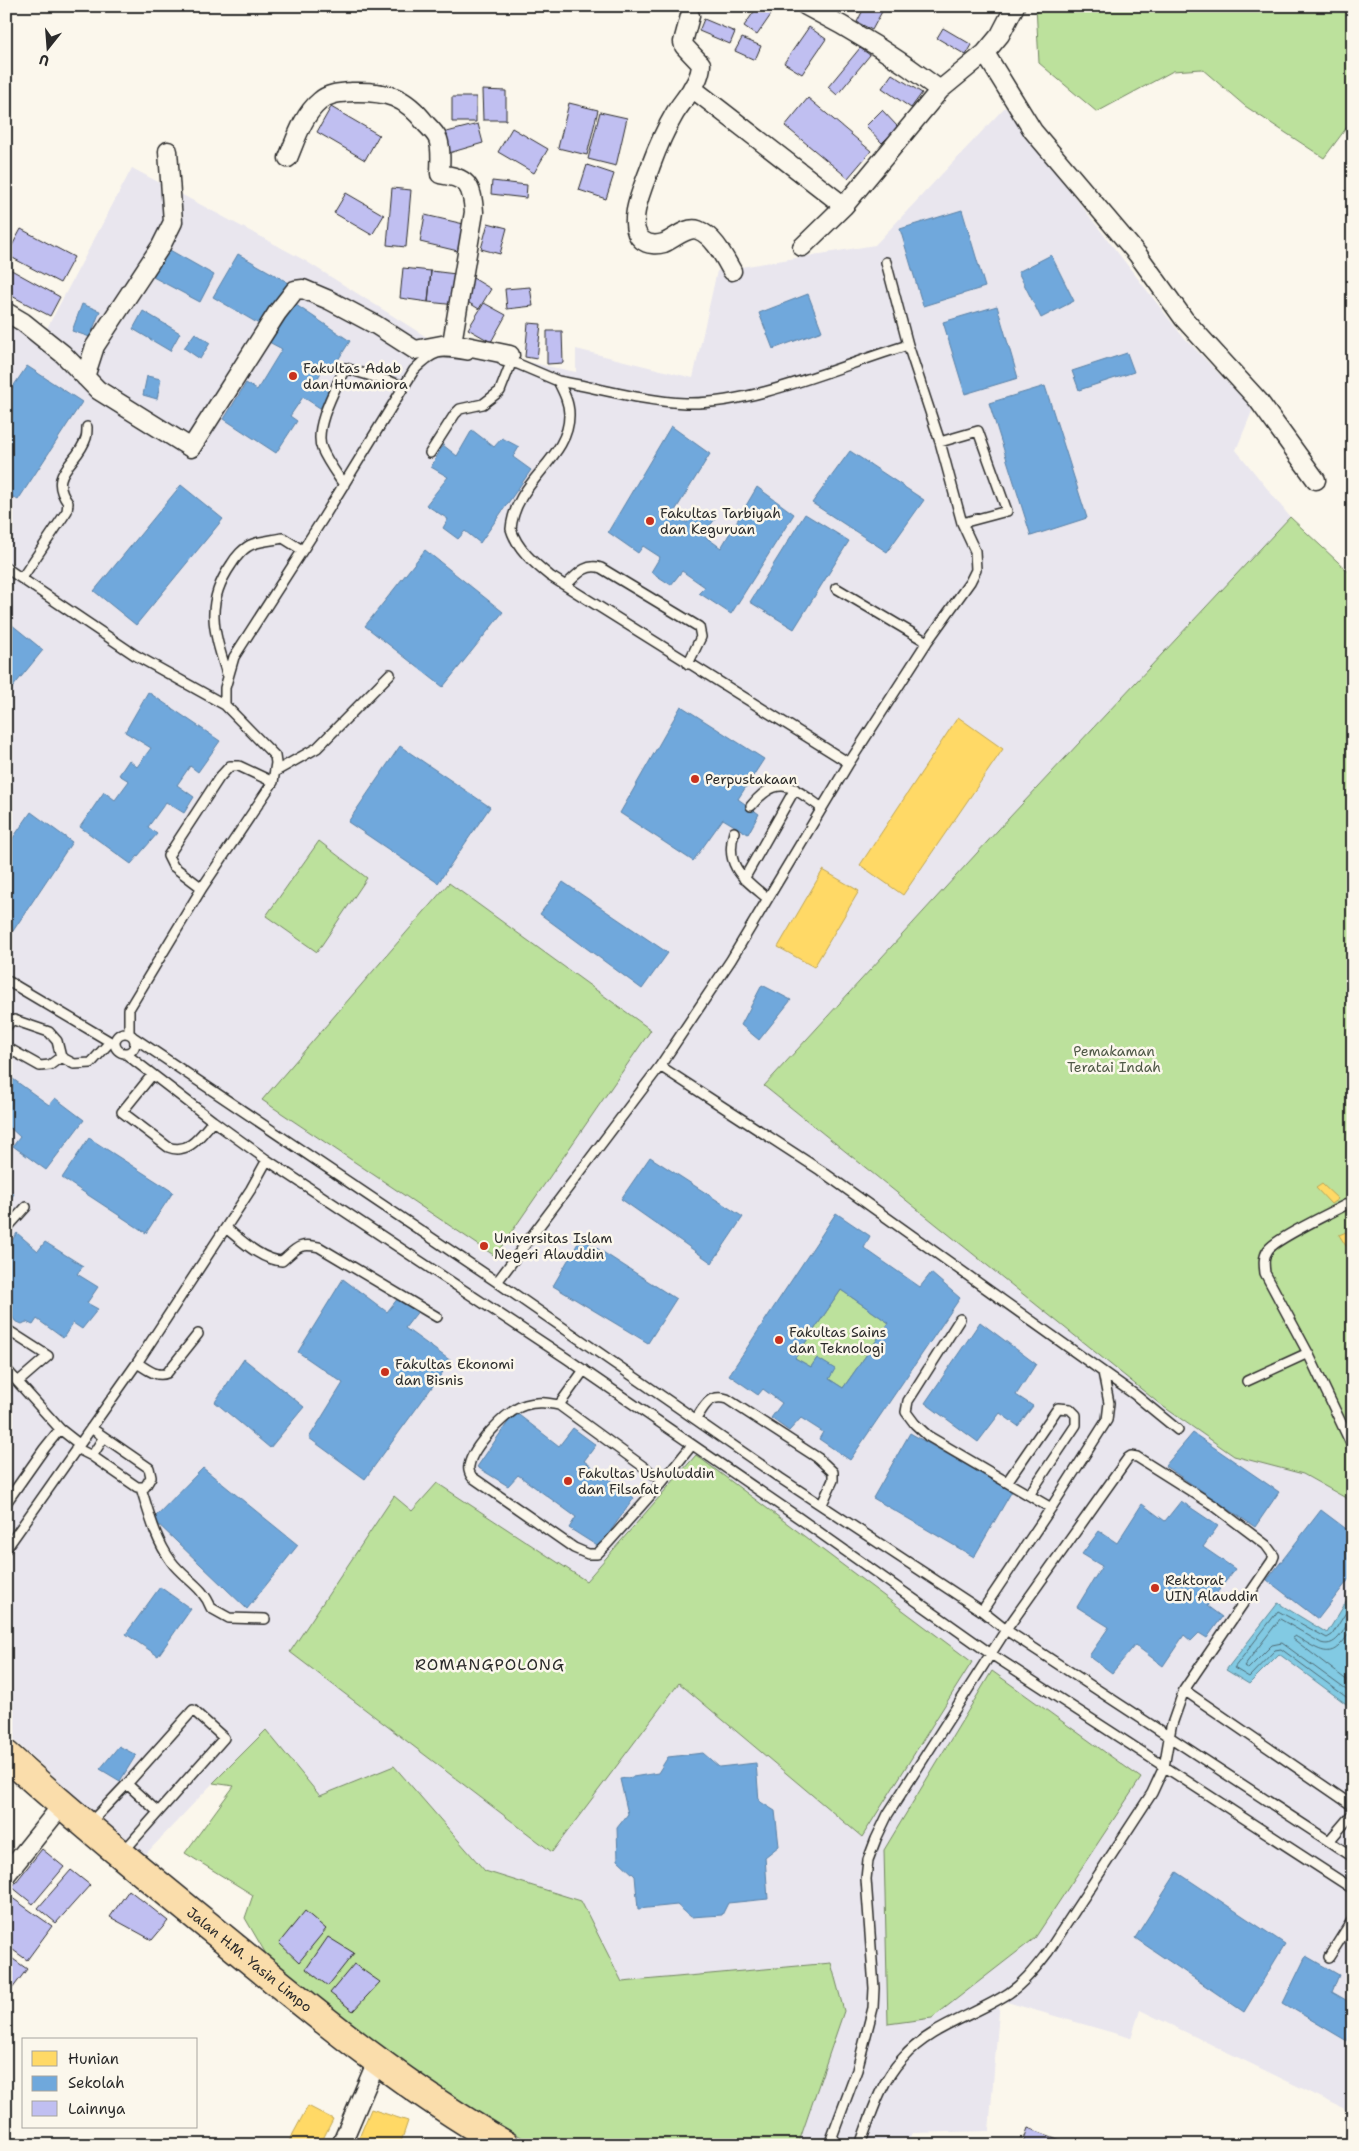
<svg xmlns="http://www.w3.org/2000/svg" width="1359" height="2151" viewBox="0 0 1359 2151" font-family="'Shantell Sans',sans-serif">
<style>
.built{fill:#e9e6ee}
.green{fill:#bce19c;stroke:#748664}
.water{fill:#82cae3;stroke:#5f8a99}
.homes{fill:#ffd966;stroke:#bfa554}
.schools{fill:#6fa8dc;stroke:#5b82a7;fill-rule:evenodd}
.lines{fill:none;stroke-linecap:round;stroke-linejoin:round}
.shore{stroke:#4e6b75;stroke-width:1}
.building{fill:#c0bff1;stroke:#2b2b2b}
.lane-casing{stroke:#2b2b2b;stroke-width:12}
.street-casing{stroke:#2b2b2b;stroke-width:21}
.primary-casing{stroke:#2b2b2b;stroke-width:31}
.lane{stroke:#fbf7ec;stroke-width:9}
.street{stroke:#fbf7ec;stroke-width:18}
.primary{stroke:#faddab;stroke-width:28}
.poi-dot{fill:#c8321e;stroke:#fbf7ec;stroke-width:2}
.labels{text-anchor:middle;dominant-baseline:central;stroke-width:5;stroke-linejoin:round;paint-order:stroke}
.poi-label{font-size:14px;fill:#2b2b2b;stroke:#fbf7ec;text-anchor:start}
.park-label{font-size:14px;fill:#4f5847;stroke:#fbf7ec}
.street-label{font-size:14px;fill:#2b2b2b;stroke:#fbf7ec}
.quarter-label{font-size:16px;letter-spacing:1px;fill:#2b2b2b;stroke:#fbf7ec}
</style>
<rect width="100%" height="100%" fill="#fbf7ec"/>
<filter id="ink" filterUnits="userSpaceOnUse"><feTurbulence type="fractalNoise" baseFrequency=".02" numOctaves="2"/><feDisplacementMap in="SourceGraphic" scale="10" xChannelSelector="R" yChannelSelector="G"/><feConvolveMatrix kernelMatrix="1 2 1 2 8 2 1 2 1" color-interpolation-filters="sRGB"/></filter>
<g filter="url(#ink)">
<path class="built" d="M 1005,107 L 1180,333 L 1253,409 L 1236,450 L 1290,517 L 1009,818 L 764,1086 L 1161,1405 L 1234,1456 L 1303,1474 L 1353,1502 L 1353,2113 L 1140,2010 L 1131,2038 L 1000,2000 L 989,2131 L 912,2133 L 906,2145 L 798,2145 L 844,2011 L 831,1963 L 622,1982 L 581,1901 L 485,1871 L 394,1766 L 320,1796 L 266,1731 L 213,1783 L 143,1857 L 6,1733 L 6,309 L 45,332 L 132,168 L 304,260 L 436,343 L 576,372 L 576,349 L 693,378 L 717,271 L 875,245 Z"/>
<path class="green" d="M 1036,6 L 1353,6 L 1353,119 L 1324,158 L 1245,106 L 1202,69 L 1173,71 L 1097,112 L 1039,63 Z
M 1290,517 L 1353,576 L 1353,1502 L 1303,1474 L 1234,1456 L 1161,1405 L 764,1086 L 1009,818 Z
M 319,841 L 367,878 L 317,952 L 266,916 Z
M 449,883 L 651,1030 L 495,1256 L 262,1100 Z
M 841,1290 L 889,1323 L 843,1388 L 829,1379 L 834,1369 L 817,1358 L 811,1367 L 795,1358 Z
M 696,1455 L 972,1662 L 862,1837 L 679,1683 L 552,1852 L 290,1652 L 394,1496 L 412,1511 L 437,1483 L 586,1581 Z
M 992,1671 L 1141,1778 L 1035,1938 L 932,2018 L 888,2024 L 884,1850 Z
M 266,1730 L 320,1796 L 394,1766 L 485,1871 L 581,1901 L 622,1982 L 831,1963 L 844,2011 L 798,2145 L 535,2145 L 405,2069 L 273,1966 L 245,1918 L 253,1895 L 185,1853 L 234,1786 L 213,1783 Z"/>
<path class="water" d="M 1353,1591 L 1353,1709 L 1279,1654 L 1249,1684 L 1226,1670 L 1278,1603 L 1327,1633 Z"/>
<path class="homes" d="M 958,717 L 1003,749 L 903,895 L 860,865 Z
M 823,870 L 859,891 L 814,967 L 778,947 Z
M 1322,1184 L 1338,1199 L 1331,1204 L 1316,1188 Z
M 1346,1232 L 1353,1243 L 1346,1246 L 1339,1235 Z
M 308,2106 L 333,2119 L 320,2145 L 287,2145 Z
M 371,2109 L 408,2121 L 400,2145 L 356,2145 Z"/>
<path class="schools" d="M 962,210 L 985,287 L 923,306 L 900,229 Z
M 168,249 L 214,275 L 200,302 L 153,277 Z
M 238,254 L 289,283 L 264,327 L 213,297 Z
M 1051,255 L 1074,301 L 1041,318 L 1018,272 Z
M 808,294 L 822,331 L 773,349 L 759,313 Z
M 293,303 L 350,341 L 331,371 L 324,366 L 317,380 L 333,391 L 320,408 L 303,397 L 290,416 L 297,421 L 276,453 L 224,419 L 246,383 L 257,390 L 282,349 L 269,342 Z
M 82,304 L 100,311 L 90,337 L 72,331 Z
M 997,306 L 1018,378 L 965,394 L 943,322 Z
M 143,311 L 180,333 L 170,351 L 133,329 Z
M 195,333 L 210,343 L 200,359 L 184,348 Z
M 1127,353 L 1134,372 L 1079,390 L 1072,371 Z
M 27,366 L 82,402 L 18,500 L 6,493 L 6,397 Z
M 147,376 L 161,379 L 157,399 L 143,395 Z
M 1045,386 L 1087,518 L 1031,536 L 989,403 Z
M 671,426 L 710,454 L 673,514 L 687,523 L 696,507 L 715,519 L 703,535 L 721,548 L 757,487 L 794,514 L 731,614 L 699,593 L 705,587 L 682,571 L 671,585 L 651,572 L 660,557 L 643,546 L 638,553 L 608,532 Z
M 472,430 L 494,447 L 502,438 L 519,447 L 513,457 L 531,470 L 480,543 L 465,531 L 458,539 L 443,528 L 448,519 L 426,505 L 448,477 L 431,467 L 443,445 L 457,456 Z
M 850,451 L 924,500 L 887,552 L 812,503 Z
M 181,485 L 223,519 L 136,625 L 94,591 Z
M 805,514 L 849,541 L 794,629 L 750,602 Z
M 425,550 L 503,612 L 443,687 L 365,626 Z
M 6,620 L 43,650 L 8,693 L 6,692 Z
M 148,692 L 220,741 L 198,772 L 190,766 L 177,785 L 194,797 L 184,813 L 166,802 L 148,827 L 157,834 L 131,864 L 80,827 L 104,792 L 115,800 L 129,781 L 119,775 L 129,760 L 137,767 L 151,748 L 125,732 Z
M 681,706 L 764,759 L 738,799 L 759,814 L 748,834 L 723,819 L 693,861 L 620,813 Z
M 400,746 L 490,807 L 438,883 L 348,822 Z
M 31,812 L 72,842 L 13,931 L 6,927 L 6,848 Z
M 563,882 L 668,953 L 642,989 L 540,914 Z
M 762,985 L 791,1000 L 759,1040 L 741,1025 Z
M 6,1074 L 49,1105 L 55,1098 L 84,1120 L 46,1170 L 13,1146 L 20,1137 L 6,1124 Z
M 89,1138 L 173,1192 L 146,1233 L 62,1178 Z
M 650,1157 L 743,1217 L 712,1263 L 621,1199 Z
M 6,1188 L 14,1194 L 6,1205 Z
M 836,1213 L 870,1236 L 864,1248 L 920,1287 L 931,1273 L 960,1298 L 850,1460 L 819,1439 L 823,1432 L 801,1418 L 789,1431 L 771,1418 L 782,1403 L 763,1389 L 758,1395 L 729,1375 ZM 841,1290 L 889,1323 L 843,1388 L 829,1379 L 835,1369 L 817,1358 L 811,1367 L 795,1358 Z
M 17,1233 L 38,1251 L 45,1242 L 83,1266 L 77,1274 L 98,1287 L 87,1303 L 98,1309 L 82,1329 L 73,1323 L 63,1338 L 37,1319 L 33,1325 L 26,1322 L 22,1324 L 15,1321 L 6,1307 L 10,1301 L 6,1299 L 6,1249 Z
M 581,1238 L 676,1299 L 648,1343 L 553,1286 Z
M 343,1279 L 387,1312 L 399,1297 L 419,1310 L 405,1328 L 451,1361 L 365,1479 L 309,1438 L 343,1383 L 298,1352 Z
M 980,1322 L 1036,1364 L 1016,1395 L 1033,1406 L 1018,1426 L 1000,1413 L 978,1442 L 925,1403 Z
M 244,1359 L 304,1407 L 270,1448 L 215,1402 Z
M 515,1412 L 559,1446 L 573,1428 L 596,1445 L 584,1461 L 634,1498 L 599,1547 L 569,1528 L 576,1517 L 518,1475 L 508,1486 L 477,1467 Z
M 910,1433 L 1012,1491 L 974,1557 L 873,1498 Z
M 1193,1433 L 1279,1492 L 1255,1527 L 1165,1466 Z
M 203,1468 L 298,1545 L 247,1609 L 153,1519 Z
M 1181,1501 L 1218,1526 L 1203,1547 L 1235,1569 L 1207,1606 L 1222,1617 L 1207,1638 L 1199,1633 L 1191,1641 L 1184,1635 L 1163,1666 L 1135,1645 L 1112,1673 L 1089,1656 L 1109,1627 L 1077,1607 L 1102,1566 L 1082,1554 L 1099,1531 L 1117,1543 L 1142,1504 L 1165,1521 Z
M 1321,1510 L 1353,1534 L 1353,1574 L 1318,1619 L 1267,1580 Z
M 160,1587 L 191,1609 L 158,1656 L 126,1634 Z
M 119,1746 L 136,1755 L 120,1781 L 100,1769 Z
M 703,1753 L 719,1767 L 756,1763 L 759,1801 L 775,1811 L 779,1846 L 765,1857 L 768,1899 L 728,1903 L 722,1915 L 691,1917 L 677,1905 L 638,1909 L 635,1876 L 618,1860 L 617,1828 L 628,1814 L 620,1779 L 658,1773 L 668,1757 Z
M 1177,1872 L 1285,1944 L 1244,2012 L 1135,1938 Z
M 1306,1956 L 1339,1975 L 1332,1992 L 1353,2004 L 1353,2031 L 1347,2041 L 1283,2003 Z
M 996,2142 L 996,2145 L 907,2145 L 907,2143 Z"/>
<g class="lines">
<path class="shore" d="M 1353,1601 L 1332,1635 L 1327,1638 L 1278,1611 L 1234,1668 L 1249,1677 L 1275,1650 L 1281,1649 L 1353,1702
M 1353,1613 C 1346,1625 1338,1649 1321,1643 L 1280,1619 L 1244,1666 L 1248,1669 L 1272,1645 L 1282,1643 L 1353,1695
M 1353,1627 C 1332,1662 1326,1654 1295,1636 L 1292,1638 L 1353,1685"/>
</g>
<path class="building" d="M 758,6 L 777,6 L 757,35 L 744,26 Z
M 865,6 L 885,6 L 872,30 L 857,22 Z
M 704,19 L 735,32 L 730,44 L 699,31 Z
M 809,27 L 826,39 L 802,74 L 784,63 Z
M 943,28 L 972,45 L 966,55 L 937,38 Z
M 742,38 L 761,46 L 755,60 L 735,51 Z
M 860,48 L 870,55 L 837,95 L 828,87 Z
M 892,74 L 922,93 L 911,108 L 882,88 Z
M 482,90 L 506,91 L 506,120 L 483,120 Z
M 452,97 L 476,97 L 476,122 L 452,122 Z
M 808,98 L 871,151 L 848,178 L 785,126 Z
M 569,103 L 598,110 L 587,155 L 558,148 Z
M 331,107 L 379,135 L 365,160 L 317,132 Z
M 882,110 L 898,127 L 882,143 L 866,126 Z
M 600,112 L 627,118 L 616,166 L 588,159 Z
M 478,124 L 483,143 L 449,153 L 443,133 Z
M 512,128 L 548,149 L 534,173 L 498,152 Z
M 587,165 L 614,174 L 606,199 L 579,190 Z
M 492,181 L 527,185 L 526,198 L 491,194 Z
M 392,188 L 411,190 L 406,247 L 387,245 Z
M 346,193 L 384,215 L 372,235 L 334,213 Z
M 425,215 L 468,225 L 462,252 L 420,242 Z
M 488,223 L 507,228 L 500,254 L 481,249 Z
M 21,229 L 74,257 L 60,283 L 7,255 Z
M 6,267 L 60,297 L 50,316 L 6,293 Z
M 403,268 L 431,271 L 428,302 L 400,298 Z
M 431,271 L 456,274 L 456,305 L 428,302 Z
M 473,278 L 491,289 L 479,309 L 461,298 Z
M 530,287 L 533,306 L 507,309 L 505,289 Z
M 484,303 L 506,315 L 491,342 L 468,329 Z
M 528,323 L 541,324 L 537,359 L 525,357 Z
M 547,331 L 562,331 L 563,363 L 547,364 Z
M 42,1849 L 64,1867 L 33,1904 L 12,1887 Z
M 71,1870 L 90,1885 L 56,1923 L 38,1908 Z
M 129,1890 L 168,1921 L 152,1940 L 110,1917 Z
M 8,1895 L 52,1926 L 27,1960 L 6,1945 L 6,1897 Z
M 305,1911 L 326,1929 L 299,1962 L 279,1943 Z
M 328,1937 L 354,1953 L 328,1986 L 306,1969 Z
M 6,1954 L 27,1969 L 9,1993 L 6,1991 Z
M 354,1964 L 380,1982 L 353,2011 L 330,1993 Z
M 1028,2128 L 1074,2145 L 1022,2145 Z"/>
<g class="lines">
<g class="lane-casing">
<path id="lane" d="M 886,262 L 908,345
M 503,361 L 518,364 L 558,381 C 563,391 569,402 569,414 C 570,459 515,480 511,529 C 517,549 534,563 550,576 L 849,763
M 940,442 L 978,431 L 1007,511 L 962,523
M 430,453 L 455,414 L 460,409 L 483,404 L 500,391 L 511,363
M 344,485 C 336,473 327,461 322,449 C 313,428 336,388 345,368 L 404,386
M 6,568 L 135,655 L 225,705
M 22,578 L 67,511 L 68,503 C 46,473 78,464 86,438 C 87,435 87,430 87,427
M 566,585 C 577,575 585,563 601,568 L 699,627 L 701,637 L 688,664
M 836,588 L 927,642
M 227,674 C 214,632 204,604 231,565 C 235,558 244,547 253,544 C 262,541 273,540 283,538 L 302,550
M 276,771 L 317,748 L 390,674
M 751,806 C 779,772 792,787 822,808
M 734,832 C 724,866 743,878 767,898
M 744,879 L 795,789
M 202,888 L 173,866 L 168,856 L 219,778 L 230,766 L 239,766 L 273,782
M 6,980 L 114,1044
M 6,1027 L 10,1022 L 14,1020 L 49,1032 L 57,1041 L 61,1057
M115 1043a10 10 0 1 1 20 0a10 10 0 1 1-20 0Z
M 129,1033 L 129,1009 L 202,888 L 273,782 L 276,763 L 275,756 L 225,705 L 225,688 L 234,657 L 322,520 L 414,370 C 435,349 439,350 468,355
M 133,1037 L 497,1282 L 780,1478 L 982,1611 L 1006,1630 L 1353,1857
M 6,1047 L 40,1066 L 50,1065 L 61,1057
M 126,1054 L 213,1121 L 267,1160 L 566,1358 L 799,1518 L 991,1654 L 1353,1889
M 61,1057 L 74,1064 L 91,1063 L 110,1042
M 660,1066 L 820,1170 L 1134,1394 L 1178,1430
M 152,1075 L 122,1112 L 168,1147 C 189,1155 200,1136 213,1121
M 1353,1201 C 1337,1210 1276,1238 1268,1250 C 1263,1257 1264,1265 1265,1273 L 1308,1353 L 1353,1448
M 226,1228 C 241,1240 261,1260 282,1261 C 296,1249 299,1242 319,1247 L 437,1317
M 6,1229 L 26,1207
M 497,1282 L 660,1066 L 731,960 L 849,763 L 927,642 L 970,582 L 976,570 L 975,551 L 962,523 L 940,442 L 908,345 C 841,365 755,405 685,403 C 642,401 600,388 558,381
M 960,1319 L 908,1401 L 906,1412 L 915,1424 L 928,1436 L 1051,1508
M 6,1329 L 48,1356 L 18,1382
M 137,1363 C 146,1368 156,1378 167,1373 L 198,1334
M 6,1369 L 60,1429 L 79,1444
M 584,1370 L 559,1405 L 663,1481 L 692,1445
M 1247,1381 L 1308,1353
M 559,1405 C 548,1403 537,1401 525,1405 C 507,1410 472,1447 469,1466 C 468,1470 470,1474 472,1477 L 574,1548 L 588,1554 L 597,1554 L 607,1544 L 663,1481
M 696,1419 C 705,1405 709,1394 727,1399 L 818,1458 L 833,1472 L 833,1480 L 822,1504
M 76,1448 L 92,1456 L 137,1487 L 145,1487 L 151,1477 L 149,1468 L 91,1428
M 92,1456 L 104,1437
M 1007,1482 L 1058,1408 L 1070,1409 L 1076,1415 L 1076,1425 L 1029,1495
M 141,1488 C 149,1513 155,1539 171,1561 C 184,1579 203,1586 211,1608 L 229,1618 L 265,1619
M 6,1503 L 44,1449 L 60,1429
M 6,1549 L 137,1363 L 251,1189 L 267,1160
M 982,1611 L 1051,1508 L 1107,1420 L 1109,1403 L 1103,1372
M 1184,1690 L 1353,1806
M 89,1824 L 127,1784
M 1329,1841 L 1353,1813
M 123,1852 L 224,1738 L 193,1710 L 127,1784 L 158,1812
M 1329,1957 L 1353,1919
M 829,2145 L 857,2070 L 873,2008 L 874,1988 L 866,1879 L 868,1860 L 876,1839 L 888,1814 L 1006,1630 L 1128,1458 L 1131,1456 L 1137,1457 L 1213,1505 L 1266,1545 L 1274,1556 L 1272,1561 L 1184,1690 L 1171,1727 L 1164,1767 L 1152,1793 L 1048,1952 C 1036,1967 1025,1982 1009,1993 C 974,2016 929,2027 902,2059 C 880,2083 871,2115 860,2145"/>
</g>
<g class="street-casing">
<path id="street" d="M 806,6 C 853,30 898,58 940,90
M 690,16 L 683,42 L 684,46 L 701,64 C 701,82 685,97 675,113 C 665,130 658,146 651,165 C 645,183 624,225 642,240 C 648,245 657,245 664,243 C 674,239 687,226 698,230 C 714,236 724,257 732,271
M 985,53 L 1033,131 L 1138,255 L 1184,319 L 1258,400 L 1316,480
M 692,88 L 844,206
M 288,158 C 296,139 303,115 320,101 C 329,93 341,93 352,92 C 386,91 405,96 426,124 C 430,128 436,134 438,139 C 442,150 440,162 440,174 C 467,178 472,184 474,212 L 452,343
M 802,247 L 844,206 L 940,90 L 985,53 L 1000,35 L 1015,6
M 6,312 L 23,322 L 63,354 L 98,390 L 191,448 L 277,313 L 295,290 L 303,289 L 329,300 L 376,325 L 415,350 L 452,343 L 510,355
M 85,377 L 95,346 L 161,246 L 173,222 L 168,151
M 6,1875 L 62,1805
M 341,2145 L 377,2061"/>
</g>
<g class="primary-casing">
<g id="primary">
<path id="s1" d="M 6,1755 C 78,1820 153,1881 228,1942 C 317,2015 405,2088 505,2145"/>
</g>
</g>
<use href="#lane" class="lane"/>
<use href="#street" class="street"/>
<use href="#primary" class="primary"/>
</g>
</g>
<g class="poi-dot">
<circle cx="293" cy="376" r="5"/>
<circle cx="650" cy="521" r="5"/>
<circle cx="695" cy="779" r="5"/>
<circle cx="484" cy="1246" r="5"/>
<circle cx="779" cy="1340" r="5"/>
<circle cx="385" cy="1372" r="5"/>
<circle cx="568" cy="1481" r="5"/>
<circle cx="1155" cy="1588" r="5"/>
</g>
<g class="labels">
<g class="poi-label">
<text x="303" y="368">Fakultas Adab<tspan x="303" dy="16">dan Humaniora</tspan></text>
<text x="660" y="513">Fakultas Tarbiyah<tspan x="660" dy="16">dan Keguruan</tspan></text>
<text x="705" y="779">Perpustakaan</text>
<text x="494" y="1238">Universitas Islam<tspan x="494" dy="16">Negeri Alauddin</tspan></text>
<text x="789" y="1332">Fakultas Sains<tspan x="789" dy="16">dan Teknologi</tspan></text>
<text x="395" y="1364">Fakultas Ekonomi<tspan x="395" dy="16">dan Bisnis</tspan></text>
<text x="578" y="1473">Fakultas Ushuluddin<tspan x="578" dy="16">dan Filsafat</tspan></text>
<text x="1165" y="1580">Rektorat<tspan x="1165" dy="16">UIN Alauddin</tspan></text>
</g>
<g class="park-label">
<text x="1114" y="1051">Pemakaman<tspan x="1114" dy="16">Teratai Indah</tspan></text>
</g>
<g class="street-label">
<text stroke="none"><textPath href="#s1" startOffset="318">Jalan H.M. Yasin Limpo</textPath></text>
</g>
<g class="quarter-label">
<text x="490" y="1664">ROMANGPOLONG</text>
</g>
</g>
<rect width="1359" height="2151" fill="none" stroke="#fbf7ec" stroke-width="25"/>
<rect x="12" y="12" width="1334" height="2126" fill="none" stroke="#2b2b2b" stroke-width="2" filter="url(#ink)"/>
<rect x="22" y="2038" width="175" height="90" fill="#fbf7ec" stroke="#a8a59f"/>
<rect x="32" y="2051" width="25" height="15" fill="#ffd966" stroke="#a8a59f"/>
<text x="68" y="2064" font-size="15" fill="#2b2b2b">Hunian</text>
<rect x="32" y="2076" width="25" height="15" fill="#6fa8dc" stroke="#a8a59f"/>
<text x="68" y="2088" font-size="15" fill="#2b2b2b">Sekolah</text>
<rect x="32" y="2101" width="25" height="15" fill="#c0bff1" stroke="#a8a59f"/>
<text x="68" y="2114" font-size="15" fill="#2b2b2b">Lainnya</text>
<g transform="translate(48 48) rotate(197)" stroke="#fbf7ec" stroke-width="4" paint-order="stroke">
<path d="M0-4L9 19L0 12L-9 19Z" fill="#2b2b2b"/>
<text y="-8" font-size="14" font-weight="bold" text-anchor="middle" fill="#2b2b2b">U</text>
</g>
</svg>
